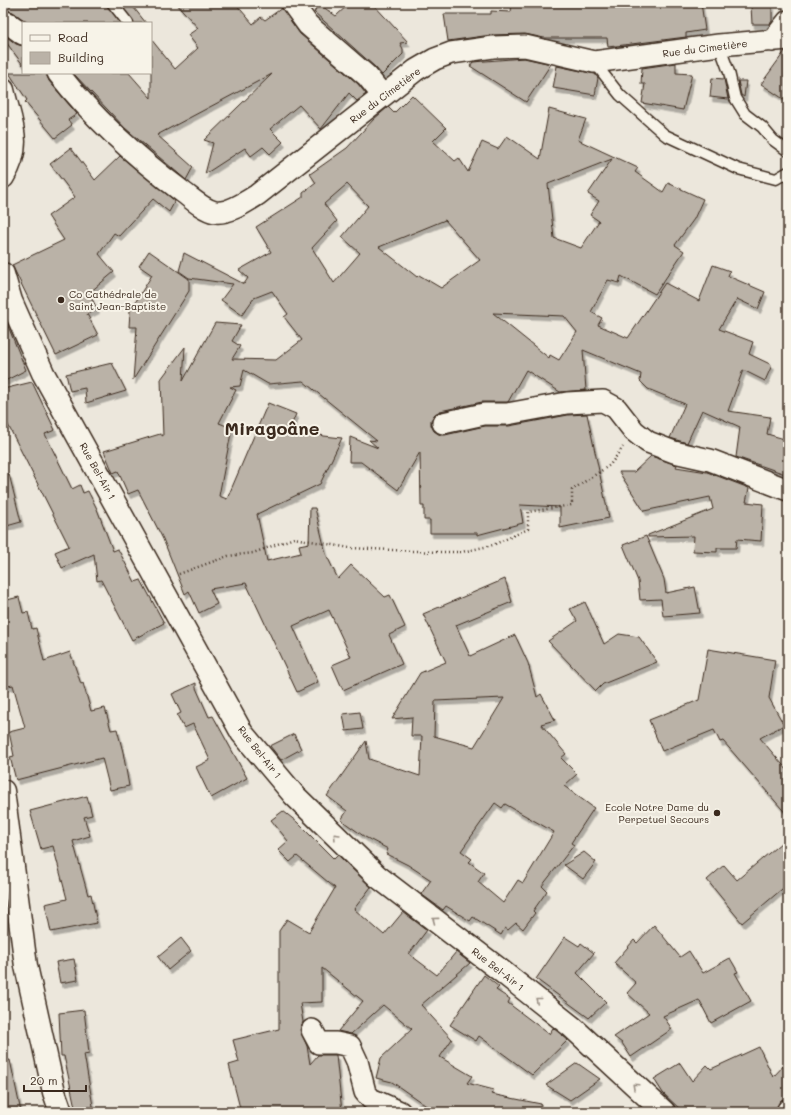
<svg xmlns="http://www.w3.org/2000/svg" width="791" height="1115" viewBox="0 0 791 1115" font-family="Mali,sans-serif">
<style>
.building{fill:#bab2a7;stroke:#3b2a1e;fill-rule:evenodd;filter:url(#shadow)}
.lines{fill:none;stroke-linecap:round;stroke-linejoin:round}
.lane-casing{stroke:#3b2a1e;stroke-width:13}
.street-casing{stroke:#3b2a1e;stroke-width:24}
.secondary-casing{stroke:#3b2a1e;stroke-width:25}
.path{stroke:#3b2a1e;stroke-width:2.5;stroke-dasharray:1 3;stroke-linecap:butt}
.lane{stroke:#f7f3e8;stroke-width:10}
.street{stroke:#f7f3e8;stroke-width:21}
.secondary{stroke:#f7f3e8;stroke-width:22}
.oneway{stroke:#998e83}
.poi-dot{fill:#3b2a1e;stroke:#f7f3e8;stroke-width:1.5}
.labels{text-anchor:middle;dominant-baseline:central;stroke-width:4;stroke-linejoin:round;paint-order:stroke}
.street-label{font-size:10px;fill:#3b2a1e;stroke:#f7f3e8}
.poi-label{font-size:10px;fill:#3b2a1e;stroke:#f7f3e8;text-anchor:start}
.town-label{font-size:18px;font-weight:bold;fill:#3b2a1e;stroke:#f7f3e8}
</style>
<defs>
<filter id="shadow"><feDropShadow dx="2.5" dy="4.5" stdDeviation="0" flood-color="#0004"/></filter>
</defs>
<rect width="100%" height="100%" fill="#ece7dc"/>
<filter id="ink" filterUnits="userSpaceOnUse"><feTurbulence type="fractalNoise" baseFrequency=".025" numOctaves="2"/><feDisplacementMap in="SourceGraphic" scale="8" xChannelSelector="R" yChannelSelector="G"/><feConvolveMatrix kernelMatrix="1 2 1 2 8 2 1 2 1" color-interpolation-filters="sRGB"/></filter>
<g filter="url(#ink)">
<path class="building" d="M 3,3 L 106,3 L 120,23 L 28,23 L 13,12 L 3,9 Z
M 120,3 L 130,3 L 146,23 L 134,23 Z
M 176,3 L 235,3 L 253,24 L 261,17 L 265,20 L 282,8 L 300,34 L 358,84 L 366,94 L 357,101 L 349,93 L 321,129 L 299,105 L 270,129 L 283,142 L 270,154 L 263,147 L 251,156 L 245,148 L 205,174 L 213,143 L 204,140 L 272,74 L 157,135 L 193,167 L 186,180 L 125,128 L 73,73 L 129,73 L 151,98 L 151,39 L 175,69 L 198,48 L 188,35 L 198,28 Z
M 350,3 L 372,3 L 408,42 L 400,43 L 403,49 L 403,54 L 382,75 L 375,67 L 314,12 L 319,4 L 336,16 Z
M 512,3 L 701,3 L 705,30 L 686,33 L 686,37 L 608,47 L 607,38 L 544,38 L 525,34 L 491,35 L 448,41 L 444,14 L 491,14 L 491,11 L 511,12 Z
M 772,5 L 772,21 L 770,24 L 752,24 L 751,6 Z
M 3,34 L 16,44 L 23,46 L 23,65 L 3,38 Z
M 785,51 L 788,51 L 788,102 L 761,84 Z
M 524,58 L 551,64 L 526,102 L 470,66 L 473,62 Z
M 676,63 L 676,73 L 692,74 L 683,110 L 642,103 L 645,84 L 641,84 L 642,68 Z
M 557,66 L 595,74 L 598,78 L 595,95 L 553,88 Z
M 9,73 L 46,73 L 49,81 L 77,114 L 68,120 L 72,125 L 55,138 L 25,102 L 27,100 Z
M 712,78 L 724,79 L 728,99 L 710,97 Z
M 738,81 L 746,81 L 744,97 L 741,95 Z
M 412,95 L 446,128 L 433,141 L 455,161 L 459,158 L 468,172 L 482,142 L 498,149 L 507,136 L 540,159 L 549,109 L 586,119 L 578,140 L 638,168 L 635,172 L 663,192 L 668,183 L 703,199 L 694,219 L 675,245 L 684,251 L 655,294 L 621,276 L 619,283 L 608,280 L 591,312 L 602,318 L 598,325 L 628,338 L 665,283 L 699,301 L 713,265 L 730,271 L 728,276 L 765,292 L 758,309 L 737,299 L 719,329 L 753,342 L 749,354 L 772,365 L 765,381 L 743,370 L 728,411 L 770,417 L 767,434 L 788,440 L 788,475 L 736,457 L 740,427 L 702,410 L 687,443 L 670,438 L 685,404 L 648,389 L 640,381 L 641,374 L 583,350 L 586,390 L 560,392 L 526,370 L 508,402 L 482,402 L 440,411 L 435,414 L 431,420 L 431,425 L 434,431 L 440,435 L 445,435 L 485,426 L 509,426 L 568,415 L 587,414 L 609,518 L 560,528 L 560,507 L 520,505 L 523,523 L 477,535 L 477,533 L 430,533 L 430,520 L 424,520 L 424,506 L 421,506 L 420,452 L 398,490 L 361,462 L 349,462 L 350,437 L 378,448 L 369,440 L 377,441 L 303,381 L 268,384 L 244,370 L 240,386 L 230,387 L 236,390 L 219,423 L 232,428 L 219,496 L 227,499 L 268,403 L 296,414 L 291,426 L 324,436 L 342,438 L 320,484 L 257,514 L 267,561 L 301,553 L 299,545 L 309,543 L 310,508 L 315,508 L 326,554 L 338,579 L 351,565 L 385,597 L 390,595 L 405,627 L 389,635 L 402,664 L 343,690 L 332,665 L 351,657 L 329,610 L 293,626 L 318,682 L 297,692 L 246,583 L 210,589 L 217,604 L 199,613 L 189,591 L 185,594 L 163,539 L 138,490 L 128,494 L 118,471 L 113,473 L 104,451 L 160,434 L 163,436 L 161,379 L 185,347 L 183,381 L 215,323 L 241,325 L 232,341 L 240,346 L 232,359 L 276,360 L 302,340 L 284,317 L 288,314 L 272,291 L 254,298 L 242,315 L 221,300 L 233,284 L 189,278 L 179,271 L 184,253 L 244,284 L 248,278 L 239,270 L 271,252 L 256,227 L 303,197 L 303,193 L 316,183 L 310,174 L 347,148 L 374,119 L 388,107 L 394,113 ZM 612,159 L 588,194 L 599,201 L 590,215 L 599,221 L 581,248 L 554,238 L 548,184 ZM 347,184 L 368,206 L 342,237 L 360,253 L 334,283 L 312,248 L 337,221 L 324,204 ZM 445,220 L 480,260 L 441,288 L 419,275 L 417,277 L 379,247 ZM 493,313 L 564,316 L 577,332 L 559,360 L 550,355 L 549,358 Z
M 71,148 L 95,180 L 120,156 L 175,201 L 169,212 L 153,199 L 119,236 L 114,233 L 99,254 L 114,272 L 89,293 L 97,309 L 87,314 L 98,335 L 56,355 L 12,265 L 64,240 L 48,216 L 75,197 L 50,164 Z
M 149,251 L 189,279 L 189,291 L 133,380 L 137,327 L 129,327 L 130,311 L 152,275 L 139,266 Z
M 3,314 L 26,370 L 3,382 Z
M 112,363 L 126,391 L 86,403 L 85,388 L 70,391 L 66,374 Z
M 32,382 L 55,430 L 45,434 L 72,489 L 80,485 L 83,493 L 88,491 L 97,509 L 113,551 L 118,549 L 135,582 L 141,580 L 164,623 L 132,640 L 101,580 L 97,581 L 94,554 L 62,568 L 55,552 L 69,546 L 3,415 L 3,389 Z
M 651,456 L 677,465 L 676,467 L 707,472 L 749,488 L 746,502 L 763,504 L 761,541 L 737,539 L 736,548 L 717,548 L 717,552 L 693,551 L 694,536 L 648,537 L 648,535 L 713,509 L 710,497 L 644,511 L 619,472 L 634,472 Z
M 3,474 L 9,474 L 21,522 L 3,527 Z
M 646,536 L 664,579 L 666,593 L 695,587 L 700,613 L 663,616 L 661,599 L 640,600 L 638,581 L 623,545 Z
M 505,579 L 512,602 L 456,625 L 470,656 L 515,635 L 528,663 L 537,697 L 541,694 L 555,720 L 541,724 L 566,754 L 561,758 L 577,774 L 564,786 L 594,808 L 571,843 L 574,845 L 542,886 L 547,891 L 533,911 L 535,913 L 523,929 L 516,923 L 508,930 L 505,928 L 501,935 L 473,917 L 470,921 L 446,906 L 443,910 L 421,894 L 431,880 L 408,865 L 386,854 L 388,849 L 365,837 L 341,820 L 347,811 L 327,796 L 366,741 L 369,759 L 420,776 L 422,736 L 411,736 L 412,717 L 392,719 L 420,673 L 446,662 L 423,614 ZM 504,698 L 474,747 L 434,736 L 435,701 ZM 495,803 L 502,808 L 505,804 L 554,832 L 523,883 L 518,880 L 503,903 L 478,882 L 484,873 L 469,862 L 472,859 L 461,851 Z
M 19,597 L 23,613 L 28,612 L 32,629 L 36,628 L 44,661 L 70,652 L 81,684 L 83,683 L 91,711 L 105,708 L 111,730 L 117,729 L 123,752 L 129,786 L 110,790 L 102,758 L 16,780 L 10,757 L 14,756 L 9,732 L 25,728 L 13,685 L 3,687 L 3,601 Z
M 585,602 L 604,644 L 619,634 L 639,637 L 657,662 L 603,684 L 596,691 L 548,641 L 577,621 L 570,609 Z
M 708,649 L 775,660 L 769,698 L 784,725 L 760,738 L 788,771 L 788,816 L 723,741 L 720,742 L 714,730 L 662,751 L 649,720 L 699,700 Z
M 196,683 L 196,688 L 209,717 L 213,716 L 247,778 L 211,798 L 196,767 L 210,760 L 193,724 L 184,728 L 177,715 L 181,713 L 172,694 Z
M 360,712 L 363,729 L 346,731 L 343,714 Z
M 294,734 L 301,749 L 281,760 L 270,746 Z
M 87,796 L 92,815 L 84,817 L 90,836 L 73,841 L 88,895 L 91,894 L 97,923 L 51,932 L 45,904 L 67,899 L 53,846 L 41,849 L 30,811 Z
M 283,811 L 297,822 L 334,859 L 338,855 L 371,887 L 354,909 L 384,935 L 403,912 L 427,930 L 409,954 L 437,975 L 456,952 L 470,963 L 421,1005 L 452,1039 L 440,1057 L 472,1076 L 467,1083 L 494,1090 L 491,1094 L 541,1104 L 540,1112 L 435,1112 L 392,1082 L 376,1078 L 381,1058 L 412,1029 L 383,1005 L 351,1034 L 338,1031 L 363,1001 L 322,968 L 322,1002 L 300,1003 L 303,1022 L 300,1030 L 307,1046 L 310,1064 L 318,1055 L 336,1055 L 342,1112 L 241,1112 L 229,1065 L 239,1062 L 233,1040 L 279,1029 L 279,931 L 287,919 L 309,932 L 335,888 L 297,856 L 290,862 L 278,850 L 288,841 L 271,820 Z
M 788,837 L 788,884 L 742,923 L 707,880 L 724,865 L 737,880 Z
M 584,852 L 596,862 L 583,879 L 564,865 Z
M 654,925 L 680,957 L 689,951 L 703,973 L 730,958 L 738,972 L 735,973 L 751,1001 L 711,1023 L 699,1000 L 663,1016 L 672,1029 L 631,1057 L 622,1043 L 614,1037 L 649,1013 L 627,993 L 636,983 L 614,963 L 634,940 L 637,943 Z
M 565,937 L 579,946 L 581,943 L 594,953 L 577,973 L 606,1002 L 589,1018 L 536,979 Z
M 181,938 L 191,951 L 168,970 L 158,957 Z
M 74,959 L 78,980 L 60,983 L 56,962 Z
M 484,975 L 499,987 L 496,990 L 510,999 L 508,1003 L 549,1034 L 553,1028 L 568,1040 L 532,1075 L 479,1036 L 476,1041 L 450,1025 Z
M 84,1010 L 89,1053 L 84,1054 L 94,1112 L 76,1112 L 64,1056 L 61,1056 L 59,1013 Z
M 759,1047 L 773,1077 L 788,1061 L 788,1097 L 781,1100 L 775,1112 L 683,1112 L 663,1093 L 654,1079 L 680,1063 L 692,1081 L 707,1065 L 711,1069 Z
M 10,1060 L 21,1112 L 3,1112 L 3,1061 Z
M 577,1063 L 600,1079 L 570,1100 L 546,1085 Z"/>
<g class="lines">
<g class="lane-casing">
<path id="lane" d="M 112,3 L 128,23
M 719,45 L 729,72 L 735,98 L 745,114 L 762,127 L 773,140 L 788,151
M 594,62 L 620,95 L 665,135 L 738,169 L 776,179 L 788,172"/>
</g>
<g class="street-casing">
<path id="street" d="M 292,3 L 308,25 L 367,76 L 383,96
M 3,21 L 8,23 L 23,34
M 772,41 L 788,21
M 58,73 C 94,119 137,158 184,193 C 192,199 204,210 215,212 C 228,214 246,202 257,195 L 416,70 L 435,59 L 451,53 L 493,47 L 525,46 L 594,62 L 719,45 L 788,39
M 443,423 L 484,414 L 507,414 L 567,403 L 603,401 L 616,408 L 634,431 L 648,442 L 674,452 L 710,460 L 788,490
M 312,1030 L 319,1043 L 336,1043 L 350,1046 L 357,1061 L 365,1092 L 371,1099 L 400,1112
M 787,1112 L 788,1110"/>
</g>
<g class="secondary-casing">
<path id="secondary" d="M 3,90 C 11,124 23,145 3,177
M 3,274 L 11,301 L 43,373 L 242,733 L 294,795 L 377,876 L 500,970 L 572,1027 L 664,1112
M 3,791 L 26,966 L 54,1092 L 61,1112"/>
</g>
<path class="path" d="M 179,574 L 228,556 L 253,553 L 294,538 L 350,548 L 436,552 L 462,552 L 493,545 L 528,529 L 528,512 L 572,505 L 572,490 L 610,465 L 623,447"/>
<use href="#lane" class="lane"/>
<use href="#street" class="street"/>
<use href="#secondary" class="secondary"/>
</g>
<defs><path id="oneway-chevron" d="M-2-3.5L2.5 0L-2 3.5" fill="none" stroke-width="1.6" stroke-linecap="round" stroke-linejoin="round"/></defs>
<g class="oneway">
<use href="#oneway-chevron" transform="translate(336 836) rotate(-135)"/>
<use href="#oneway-chevron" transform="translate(435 920) rotate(-143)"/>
<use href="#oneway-chevron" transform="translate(538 1000) rotate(-141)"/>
<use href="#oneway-chevron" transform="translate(635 1086) rotate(-137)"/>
</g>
</g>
<g class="poi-dot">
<circle cx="61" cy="300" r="4"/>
<circle cx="717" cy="813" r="4"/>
</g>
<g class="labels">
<g class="street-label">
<text transform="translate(705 48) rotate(-7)">Rue du Cimetière</text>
<text transform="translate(385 95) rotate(-37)">Rue du Cimetière</text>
<text transform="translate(98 471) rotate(61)">Rue Bel-Air 1</text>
<text transform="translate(260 752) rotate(52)">Rue Bel-Air 1</text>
<text transform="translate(498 969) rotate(38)">Rue Bel-Air 1</text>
</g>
<g class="poi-label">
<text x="69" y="294">Co Cathédrale de<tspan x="69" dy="12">Saint Jean-Baptiste</tspan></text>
<text x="709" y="807" text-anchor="end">Ecole Notre Dame du<tspan x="709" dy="12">Perpetuel Secours</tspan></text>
</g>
<g class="town-label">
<text x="272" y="428">Miragoâne</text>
</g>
</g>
<rect width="791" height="1115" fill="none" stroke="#f7f3e8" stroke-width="16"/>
<rect x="8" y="8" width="775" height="1099" fill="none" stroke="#3b2a1e" stroke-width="1.5" filter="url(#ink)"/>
<rect x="22" y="22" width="130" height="52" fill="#f7f3e8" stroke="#aca397"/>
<rect x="30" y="35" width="20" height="6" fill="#f7f3e8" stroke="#aca397"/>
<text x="58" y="42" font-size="12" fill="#3b2a1e">Road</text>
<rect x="30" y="52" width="20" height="12" fill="#bab2a7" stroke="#aca397"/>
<text x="58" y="62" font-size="12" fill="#3b2a1e">Building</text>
<path d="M24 1085v6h62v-6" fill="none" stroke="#3b2a1e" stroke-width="2"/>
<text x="30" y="1085" font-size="12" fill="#3b2a1e" stroke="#f7f3e8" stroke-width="3" paint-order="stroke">20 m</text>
</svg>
